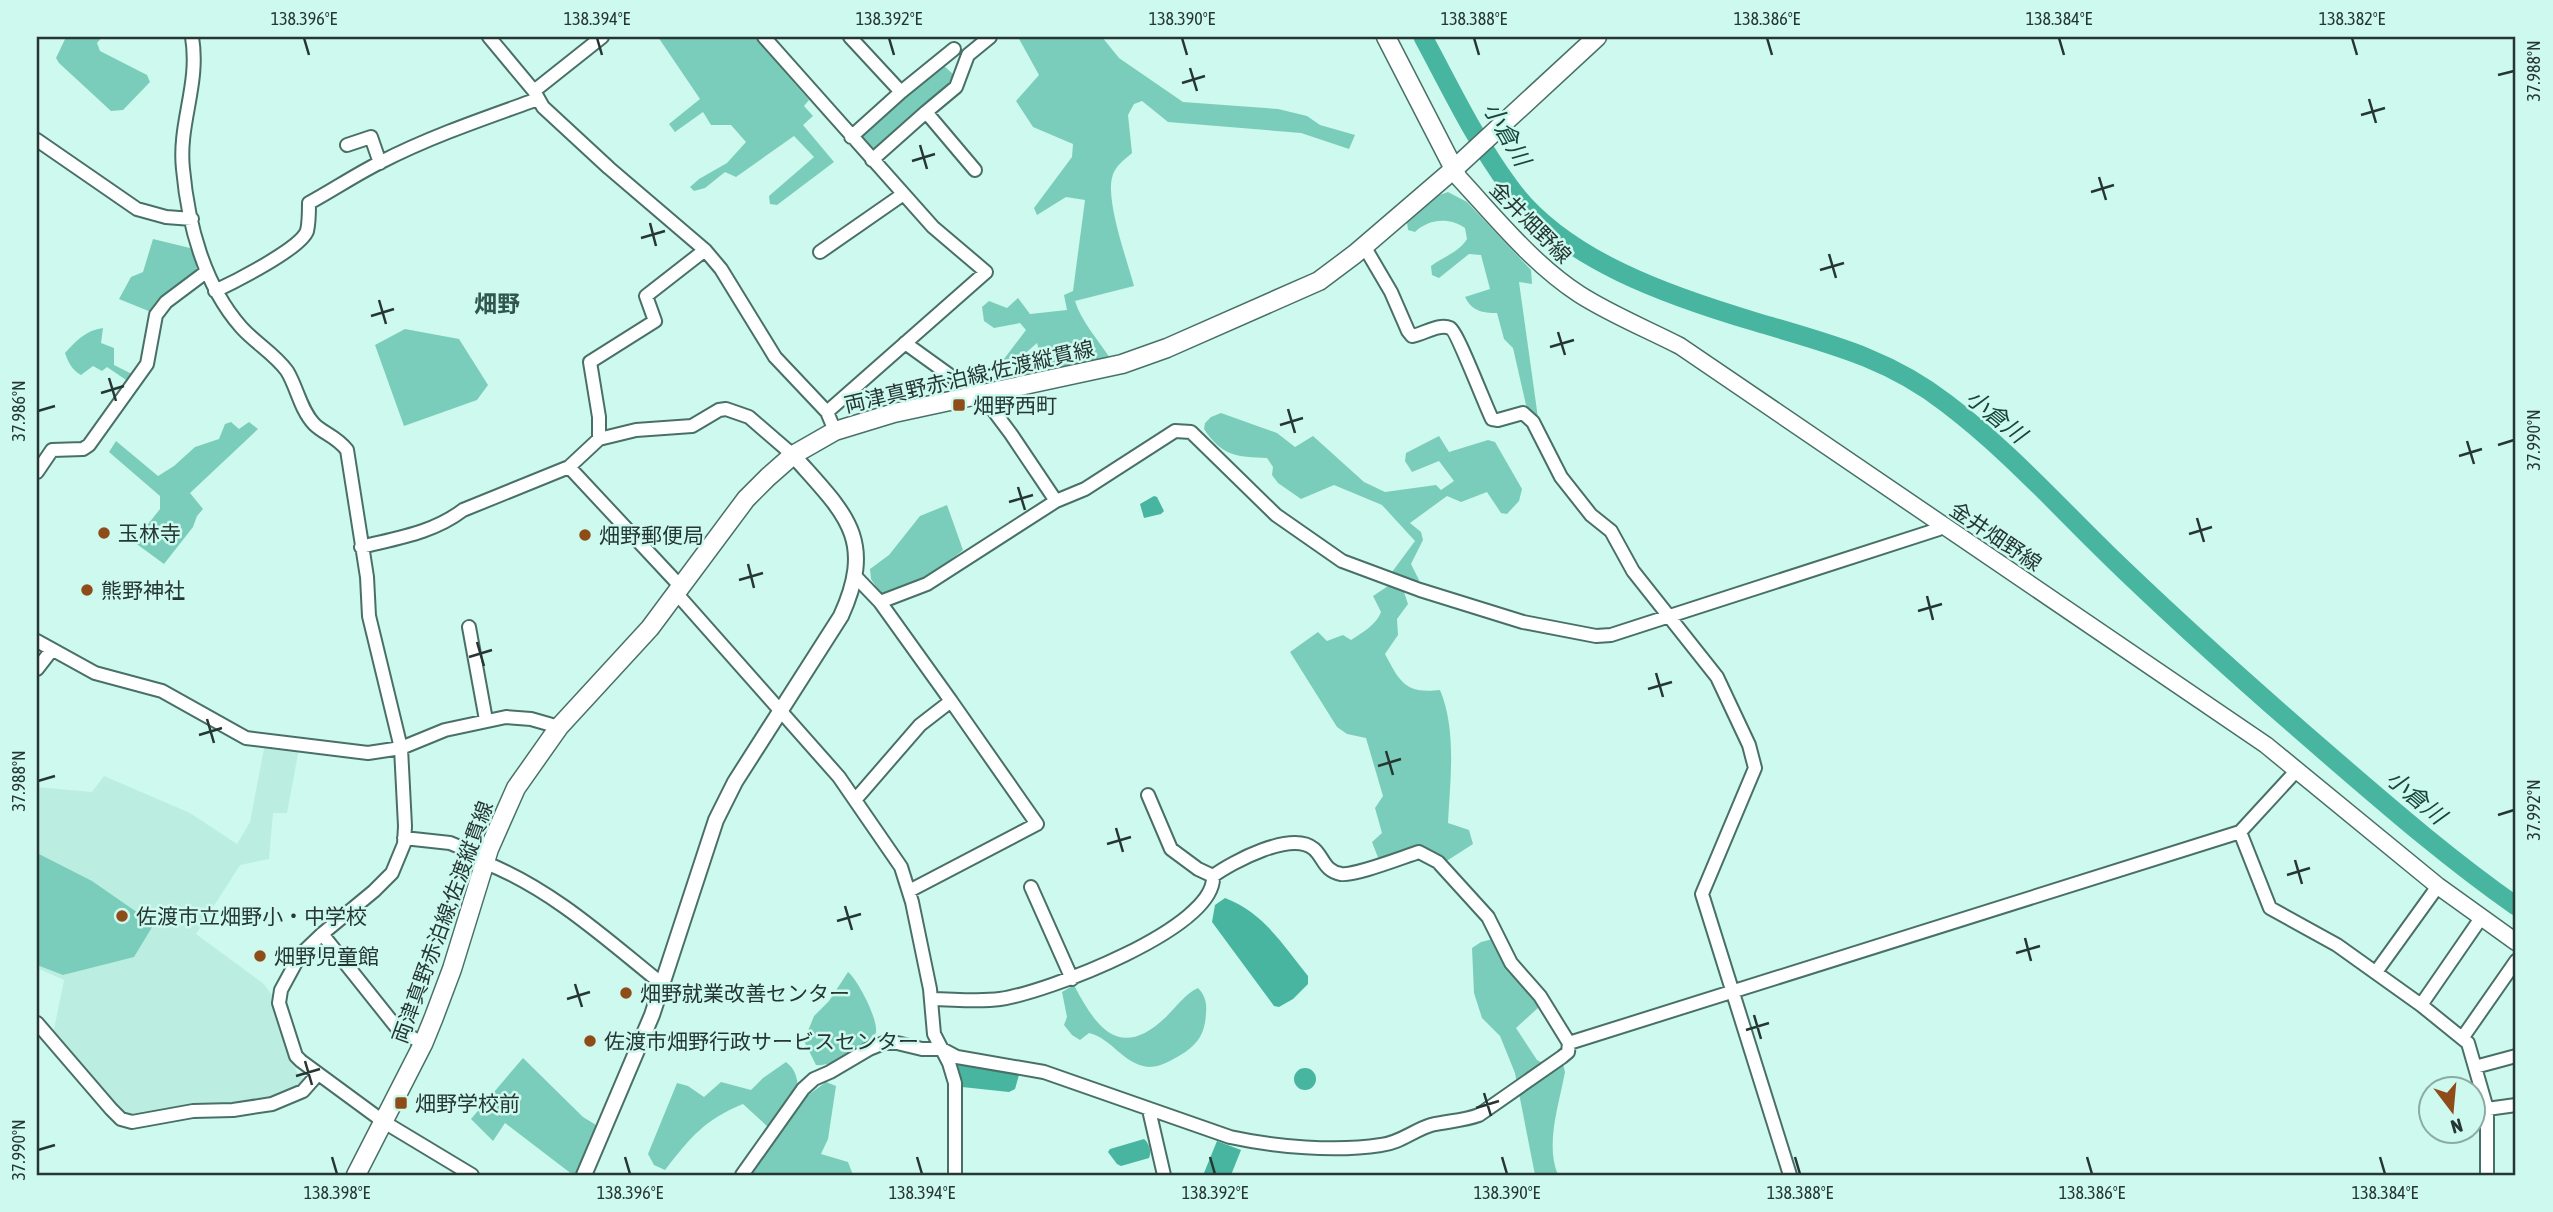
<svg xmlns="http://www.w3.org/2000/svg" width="2553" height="1212" viewBox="0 0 2553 1212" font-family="'Asap Condensed','Noto Sans JP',sans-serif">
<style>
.built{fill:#bbeee1}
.green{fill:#7bcdbb}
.water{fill:#47b5a0}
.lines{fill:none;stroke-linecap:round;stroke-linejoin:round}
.river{stroke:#47b5a0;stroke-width:19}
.minor-casing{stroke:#497067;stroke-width:16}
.tertiary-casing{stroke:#497067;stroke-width:18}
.secondary-casing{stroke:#497067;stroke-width:19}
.primary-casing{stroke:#497067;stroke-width:21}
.minor{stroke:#fff;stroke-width:12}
.tertiary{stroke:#fff;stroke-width:14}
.secondary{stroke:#fff;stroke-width:16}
.primary{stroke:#fff;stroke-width:18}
.ticks{fill:none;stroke:#263733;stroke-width:2.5}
.poi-dot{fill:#8e4d18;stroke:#cef9ee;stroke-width:2.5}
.labels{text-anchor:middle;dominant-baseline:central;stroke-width:5;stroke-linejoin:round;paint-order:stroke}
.street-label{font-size:21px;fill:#263733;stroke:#cef9ee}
.poi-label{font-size:21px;fill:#263733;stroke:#cef9ee;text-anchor:start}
.water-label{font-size:23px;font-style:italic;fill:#16463d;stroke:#cef9ee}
.neighbourhood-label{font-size:23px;font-weight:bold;fill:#30564d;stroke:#cef9ee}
.neatline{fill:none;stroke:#263733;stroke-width:2.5}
.ticks-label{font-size:18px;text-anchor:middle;fill:#263733}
</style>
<rect width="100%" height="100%" fill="#cef9ee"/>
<path class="built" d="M 265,743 L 299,749 L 287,813 L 273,813 L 269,859 L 240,865 L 196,934 L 264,984 L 272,995 L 288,1055 L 298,1074 L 306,1082 L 303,1087 L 267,1103 L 138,1116 L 120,1112 L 52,1039 L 64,980 L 37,968 L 37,787 L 92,792 L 104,776 L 190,813 L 237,844 L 250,822 Z"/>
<path class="green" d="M 66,37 L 102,37 L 97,43 L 100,51 L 147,75 L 150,82 L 123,110 L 111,111 L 59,63 L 56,58 Z
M 658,37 L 754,37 L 809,100 L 804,106 L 813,116 L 803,125 L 834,162 L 777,205 L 770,204 L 769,196 L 814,157 L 794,136 L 736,177 L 725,172 L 705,188 L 694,191 L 690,187 L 699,179 L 727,163 L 746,142 L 731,125 L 711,125 L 703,112 L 675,132 L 669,124 L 700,99 Z
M 1018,37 L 1102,37 L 1119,58 L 1183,102 L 1278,109 L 1307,116 L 1320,125 L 1355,135 L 1349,149 L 1301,133 L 1168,122 L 1142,101 L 1134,104 L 1128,115 L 1132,153 C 1124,160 1114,167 1112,178 C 1106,202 1127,260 1134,286 L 1075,301 C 1081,321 1098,340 1110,358 L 1044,371 L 1037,343 L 1011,366 L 1004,359 L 1026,330 L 1020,323 L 994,328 L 984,321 L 982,307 L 989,301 L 1007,308 L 1018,298 L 1030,314 L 1067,310 L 1064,295 L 1073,291 L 1085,200 L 1066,197 L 1037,215 L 1034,208 L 1072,157 L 1073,144 L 1033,127 L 1016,101 L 1039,75 Z
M 943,65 L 953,74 L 953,80 L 871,152 L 859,139 L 864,129 Z
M 1448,192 L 1467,202 L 1531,270 L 1532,284 L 1519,282 L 1539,425 L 1526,405 L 1513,348 L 1504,339 L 1497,313 C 1482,313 1472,311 1465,297 L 1490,289 L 1481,255 L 1469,254 L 1439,278 L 1432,275 L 1431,266 C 1443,257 1459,252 1467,239 L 1465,228 C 1449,217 1429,219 1415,232 L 1408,230 L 1407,222 L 1431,198 Z
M 153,239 L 190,248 L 196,259 L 197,273 L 151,312 L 119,299 L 131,277 L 143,272 Z
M 103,328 L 101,343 L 114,348 L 114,365 L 134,375 L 129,382 L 107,367 L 102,371 L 93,366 L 81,375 C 72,370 68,362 65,353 C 76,341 86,330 103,328 Z
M 405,329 L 459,339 L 488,385 L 477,400 L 404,426 L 375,345 Z
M 1221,413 L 1277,433 L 1295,447 L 1313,436 L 1364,482 L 1385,492 L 1436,485 L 1441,490 L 1454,481 L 1439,461 L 1412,472 L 1405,461 L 1406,453 L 1439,436 L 1449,452 L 1488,440 L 1495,442 L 1522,489 L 1519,501 L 1507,514 L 1501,513 L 1487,492 L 1461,502 L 1447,496 L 1410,523 L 1421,532 L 1423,540 L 1411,564 L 1419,580 L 1418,583 L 1392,572 L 1415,541 L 1382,505 L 1334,485 L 1301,499 L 1278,483 L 1272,475 L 1273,467 L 1267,458 C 1236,457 1222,456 1204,429 L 1205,423 L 1211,417 Z
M 231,422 L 239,429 L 249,422 L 258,429 L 190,493 L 203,509 L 197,516 L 193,527 L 164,564 L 134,542 L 160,509 L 160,496 L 109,452 L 116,441 L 158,476 L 174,466 L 195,447 L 219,439 L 225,424 Z
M 947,505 L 963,550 C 940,568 912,595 881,594 L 871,579 L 870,569 L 889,555 L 920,516 Z
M 1388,586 L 1404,592 L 1408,604 L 1397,619 L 1398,635 L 1385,654 C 1400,682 1405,694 1440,690 C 1457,730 1450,781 1448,823 L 1469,830 L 1473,844 L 1445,862 L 1423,848 L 1379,860 L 1372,842 L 1382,833 L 1375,808 L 1383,796 L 1366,738 L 1347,734 L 1337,727 L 1290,652 L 1318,632 L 1327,641 L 1343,635 L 1351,640 C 1362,633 1377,624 1381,612 L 1373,596 Z
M 37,853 L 92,881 L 154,924 L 134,957 L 63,975 L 37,965 Z
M 1493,939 L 1503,959 L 1539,1007 L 1516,1028 L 1537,1060 L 1553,1069 L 1559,1064 L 1563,1064 L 1565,1072 C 1559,1105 1545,1144 1558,1175 L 1535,1175 L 1515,1073 L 1500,1036 L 1482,1018 L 1474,993 L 1472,948 L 1481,942 Z
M 848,972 C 858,980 878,1019 876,1032 C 873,1048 831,1067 816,1065 L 804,1041 L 814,1016 L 829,1001 Z
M 1074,985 C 1097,1030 1121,1060 1166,1017 C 1176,1007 1186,993 1198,988 C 1205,995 1207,1003 1206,1013 C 1205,1039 1193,1049 1170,1061 C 1164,1064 1156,1067 1149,1067 C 1122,1064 1113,1039 1089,1033 L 1080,1040 L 1072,1035 L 1064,1025 L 1067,1017 L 1062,992 Z
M 523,1058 L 583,1117 L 596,1125 L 577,1175 L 573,1175 L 505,1123 L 493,1141 L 471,1119 Z
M 786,1062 C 795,1069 797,1076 798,1088 L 768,1127 L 743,1104 C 704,1120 691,1137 665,1170 L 654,1165 L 648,1154 L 677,1083 L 688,1086 L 704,1097 L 721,1082 L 751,1090 L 763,1078 Z
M 826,1082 L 836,1086 L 828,1139 L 821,1154 L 848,1162 L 853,1175 L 750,1175 L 807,1096 Z"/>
<path class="water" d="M 1154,496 L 1157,497 L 1164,511 L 1161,514 L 1144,518 L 1140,504 Z
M 1225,898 C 1263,912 1283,945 1308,976 L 1308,984 L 1293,999 L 1279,1007 L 1274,1006 L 1212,922 L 1215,905 Z
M 961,1063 L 994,1071 L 1017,1073 L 1019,1075 L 1015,1089 L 1009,1092 L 962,1087 L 960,1084 L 958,1065 Z
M1294 1079a11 11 0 1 1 22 0a11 11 0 1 1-22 0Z
M 1144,1139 C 1149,1143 1152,1152 1149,1158 L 1121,1166 L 1117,1164 L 1108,1152 L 1110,1149 Z
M 1217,1141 L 1241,1150 L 1231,1175 L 1204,1173 Z"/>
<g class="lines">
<path class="river" d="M 1423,37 C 1450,87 1475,140 1509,186 C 1562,260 1672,297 1756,322 C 1826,343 1887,357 1946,403 C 2011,452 2065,514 2124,570 C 2193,636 2265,700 2337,762 C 2395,812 2453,862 2516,906"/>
<g class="minor-casing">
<path id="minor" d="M 192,37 C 200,85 178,123 183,169 C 188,224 204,285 241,327 C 254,342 275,354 287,371 C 297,387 300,409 314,424 C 324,434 336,436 347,450 L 367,577 L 369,616 L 401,748 L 405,826 L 404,844 L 392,873 L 374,891 L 322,934 L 300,955 L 281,990 L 279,1003 L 296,1056 L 301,1061 L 384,1122 L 472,1175
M 489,37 L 534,91 L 543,107 L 609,168 L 705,250 L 721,269 L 775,357 L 827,412 L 835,431
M 764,37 L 933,227 L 986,272 L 827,412
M 850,37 L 901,92 L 851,137
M 534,91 L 602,37
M 901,92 L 954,49
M 926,112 L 956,87 L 968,55 L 990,37
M 37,140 L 137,209 L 166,217 L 192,219
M 347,145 L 371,137 L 380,163
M 872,160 L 926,112 L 975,170
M 1364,246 L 1391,292 L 1408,331 L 1412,336 C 1424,334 1439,323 1450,328 C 1457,331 1485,405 1492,419 L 1498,420 L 1523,413 L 1533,422 L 1561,477 L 1591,515 L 1611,531 L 1633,571 L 1717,677 L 1749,745 L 1755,768 L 1702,894 L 1790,1175
M 820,252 L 902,195
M 215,291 C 234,282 300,249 307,231 C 309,223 309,211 309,203 C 333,190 355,175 379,163 C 429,137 485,118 538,99
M 905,343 L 955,379 L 978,390 L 1011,434 L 1056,501
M 599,439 L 599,417 L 590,362 L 655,321 L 646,296 L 705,250
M 569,467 L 681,587
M 37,472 L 52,450 L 83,449 L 89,445 L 147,364 L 156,315 L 166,302 L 206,272
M 361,547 C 397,538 433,533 463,510 L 569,467 L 599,439 L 636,430 L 692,426 L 719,410 L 726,409 L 749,417 L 793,455
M 856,577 L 880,602 L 927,584 L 1056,501 L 1085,489 L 1175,431 L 1191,432 L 1276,515 L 1342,561 L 1420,590 L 1523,622 L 1596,636 L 1611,635 L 1939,529 L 1942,525
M 677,594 L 839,777 L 901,867 L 912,902 L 930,989 L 934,1034 L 949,1063 L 955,1083 L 955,1175
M 880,602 L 951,701
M 469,627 L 486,720
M 37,641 L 95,673 L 162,691 L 246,738 L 368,753 L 401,748 L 445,730 L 506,717 L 531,719 L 559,727
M 37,669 L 51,651
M 1148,795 L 1171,849 L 1198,869 L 1213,876
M 855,800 L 920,725 L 951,701 L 1037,824 L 909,891
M 2240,832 L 2270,908 L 2337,945 L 2421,1005 L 2468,1043 L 2487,1109 L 2487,1175
M 404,838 L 450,843 L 487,858
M 486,863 C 553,890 606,939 662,984
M 1031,887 L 1072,979
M 322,934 L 397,1028 L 423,1044
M 2376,972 L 2438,886
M 2421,1005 L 2481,918
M 37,1023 L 111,1109 L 121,1119 L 132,1122 L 193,1111 L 233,1110 L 272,1104 L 303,1091 L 318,1074
M 2463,1037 L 2516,961
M 1569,1043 L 2240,832 L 2297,770
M 2475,1067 L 2516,1056
M 2487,1109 L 2516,1105
M 1149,1110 L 1164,1175
M 742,1175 L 803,1089 L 814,1079 L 830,1072 L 869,1049 L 884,1043 L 897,1043 L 922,1049 L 942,1049 L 957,1057 L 1044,1072 L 1230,1137 C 1276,1147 1335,1152 1381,1145 C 1400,1143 1414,1130 1431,1125 C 1447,1121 1463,1121 1479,1115 L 1562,1057 L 1568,1052 L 1569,1043 L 1540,996 L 1511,963 L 1488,917 L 1438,862 L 1419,852 C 1403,857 1355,876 1341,874 C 1324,871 1324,858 1314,849 C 1292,830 1232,862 1213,876 C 1217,928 1045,993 1000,999 C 978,1002 953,999 931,999"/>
</g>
<g class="tertiary-casing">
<path id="tertiary" d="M 584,1175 L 652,1015 L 716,820 L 735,782 L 841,616 C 877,537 843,512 793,455"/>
</g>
<g class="secondary-casing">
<path id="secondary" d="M 1454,169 L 1459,178 C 1496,218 1533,264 1579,294 C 1610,314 1647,329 1680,346 L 2266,745 L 2438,886 L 2516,942"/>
</g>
<g class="primary-casing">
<path id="primary" d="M 1386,37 L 1454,169
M 356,1175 L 423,1044 L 434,1017 L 452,969 L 489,849 L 516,788 L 559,727 L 650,628 L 746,499 L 768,477 L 793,455 L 835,431 L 894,413 L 1122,364 L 1167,348 L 1319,281 L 1355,254 L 1454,169 L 1597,37"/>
</g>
<use href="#minor" class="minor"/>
<use href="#tertiary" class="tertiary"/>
<use href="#secondary" class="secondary"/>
<use href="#primary" class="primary"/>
</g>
<path class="ticks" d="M 304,38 L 309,55M 597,38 L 602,55M 889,38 L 894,55M 1182,38 L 1187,55M 1474,38 L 1479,55M 1767,38 L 1772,55M 2059,38 L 2064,55M 2352,38 L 2357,55M 1190,68 L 1197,91M 2498,75 L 2514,71M 1182,83 L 1205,76M 2369,99 L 2376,123M 2361,115 L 2385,108M 920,145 L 927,169M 912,161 L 935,154M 2099,177 L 2106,200M 2091,192 L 2114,185M 650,223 L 656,246M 641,238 L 665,231M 1829,254 L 1836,278M 1820,270 L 1844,263M 379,300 L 386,324M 371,316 L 394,309M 1558,332 L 1565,355M 1550,347 L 1574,340M 109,378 L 116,401M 101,393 L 124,386M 1288,409 L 1295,433M 38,411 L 55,406M 1280,425 L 1303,418M 2467,441 L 2474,464M 2498,445 L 2514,440M 2459,456 L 2482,449M 1018,487 L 1025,510M 1009,502 L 1033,495M 2197,518 L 2204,542M 2189,534 L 2212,527M 748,564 L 754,588M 739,580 L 763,573M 1927,596 L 1933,620M 1918,611 L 1942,604M 477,642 L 484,666M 469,657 L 492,650M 1656,673 L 1663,697M 1648,689 L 1672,682M 207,719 L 214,743M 199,735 L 222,728M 1386,751 L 1393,775M 1378,766 L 1401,759M 38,781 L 55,776M 2498,815 L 2514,810M 1116,828 L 1123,852M 1107,844 L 1131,837M 2295,860 L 2302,884M 2287,875 L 2310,868M 845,906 L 852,930M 837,921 L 861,914M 2025,938 L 2031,961M 2016,953 L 2040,946M 575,984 L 582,1007M 567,999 L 590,992M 1754,1015 L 1761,1039M 1746,1030 L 1769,1023M 305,1061 L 312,1085M 296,1076 L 320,1069M 1484,1093 L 1491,1116M 1476,1108 L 1499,1101M 38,1150 L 55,1145M 332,1157 L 337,1174M 625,1157 L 630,1174M 917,1157 L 922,1174M 1210,1157 L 1215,1174M 1502,1157 L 1507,1174M 1795,1157 L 1800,1174M 2087,1157 L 2092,1174M 2380,1157 L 2385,1174"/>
<g class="poi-dot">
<rect x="952" y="398" width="14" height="14" rx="3.5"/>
<circle cx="104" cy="533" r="7"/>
<circle cx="585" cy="535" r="7"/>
<circle cx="87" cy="590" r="7"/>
<circle cx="122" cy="916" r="7"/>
<circle cx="260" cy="956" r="7"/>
<circle cx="626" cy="993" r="7"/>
<circle cx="590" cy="1041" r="7"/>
<rect x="394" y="1096" width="14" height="14" rx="3.5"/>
</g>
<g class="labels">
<g class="street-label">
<text transform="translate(1531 222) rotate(45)">金井畑野線</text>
<text transform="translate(969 376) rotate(-13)">両津真野赤泊線;佐渡縦貫線</text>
<text transform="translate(1996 536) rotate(34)">金井畑野線</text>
<text transform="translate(442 922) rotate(-70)">両津真野赤泊線;佐渡縦貫線</text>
</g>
<g class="poi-label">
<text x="973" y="405">畑野西町</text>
<text x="118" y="533">玉林寺</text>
<text x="599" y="535">畑野郵便局</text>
<text x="101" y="590">熊野神社</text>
<text x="136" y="916">佐渡市立畑野小・中学校</text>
<text x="274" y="956">畑野児童館</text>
<text x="640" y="993">畑野就業改善センター</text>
<text x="604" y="1041">佐渡市畑野行政サービスセンター</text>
<text x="415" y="1103">畑野学校前</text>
</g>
<g class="water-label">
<text transform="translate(1507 134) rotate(60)">小倉川</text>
<text transform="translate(1996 416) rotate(39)">小倉川</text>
<text transform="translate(2416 797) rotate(40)">小倉川</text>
</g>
<g class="neighbourhood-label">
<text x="497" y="304">畑野</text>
</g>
</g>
<rect width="2553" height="1212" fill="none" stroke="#cef9ee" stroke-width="77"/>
<g transform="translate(2452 1110) rotate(164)"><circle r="33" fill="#cef9ee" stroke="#8baba3" stroke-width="2"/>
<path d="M0-5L12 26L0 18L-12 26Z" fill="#8e4d18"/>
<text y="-10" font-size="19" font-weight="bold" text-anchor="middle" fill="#263733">N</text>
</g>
<rect x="38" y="38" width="2476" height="1136" class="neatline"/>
<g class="ticks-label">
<text x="304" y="25">138.396°E</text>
<text x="597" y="25">138.394°E</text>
<text x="889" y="25">138.392°E</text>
<text x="1182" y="25">138.390°E</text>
<text x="1474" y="25">138.388°E</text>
<text x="1767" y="25">138.386°E</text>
<text x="2059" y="25">138.384°E</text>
<text x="2352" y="25">138.382°E</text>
<text transform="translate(2534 71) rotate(-90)" y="6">37.988°N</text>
<text transform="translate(19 411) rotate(-90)" y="6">37.986°N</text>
<text transform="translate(2534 440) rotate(-90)" y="6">37.990°N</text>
<text transform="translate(19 781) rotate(-90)" y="6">37.988°N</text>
<text transform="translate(2534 810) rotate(-90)" y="6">37.992°N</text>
<text transform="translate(19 1150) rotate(-90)" y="6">37.990°N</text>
<text x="337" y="1199">138.398°E</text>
<text x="630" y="1199">138.396°E</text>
<text x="922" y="1199">138.394°E</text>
<text x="1215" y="1199">138.392°E</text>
<text x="1507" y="1199">138.390°E</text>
<text x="1800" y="1199">138.388°E</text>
<text x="2092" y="1199">138.386°E</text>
<text x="2385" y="1199">138.384°E</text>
</g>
</svg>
